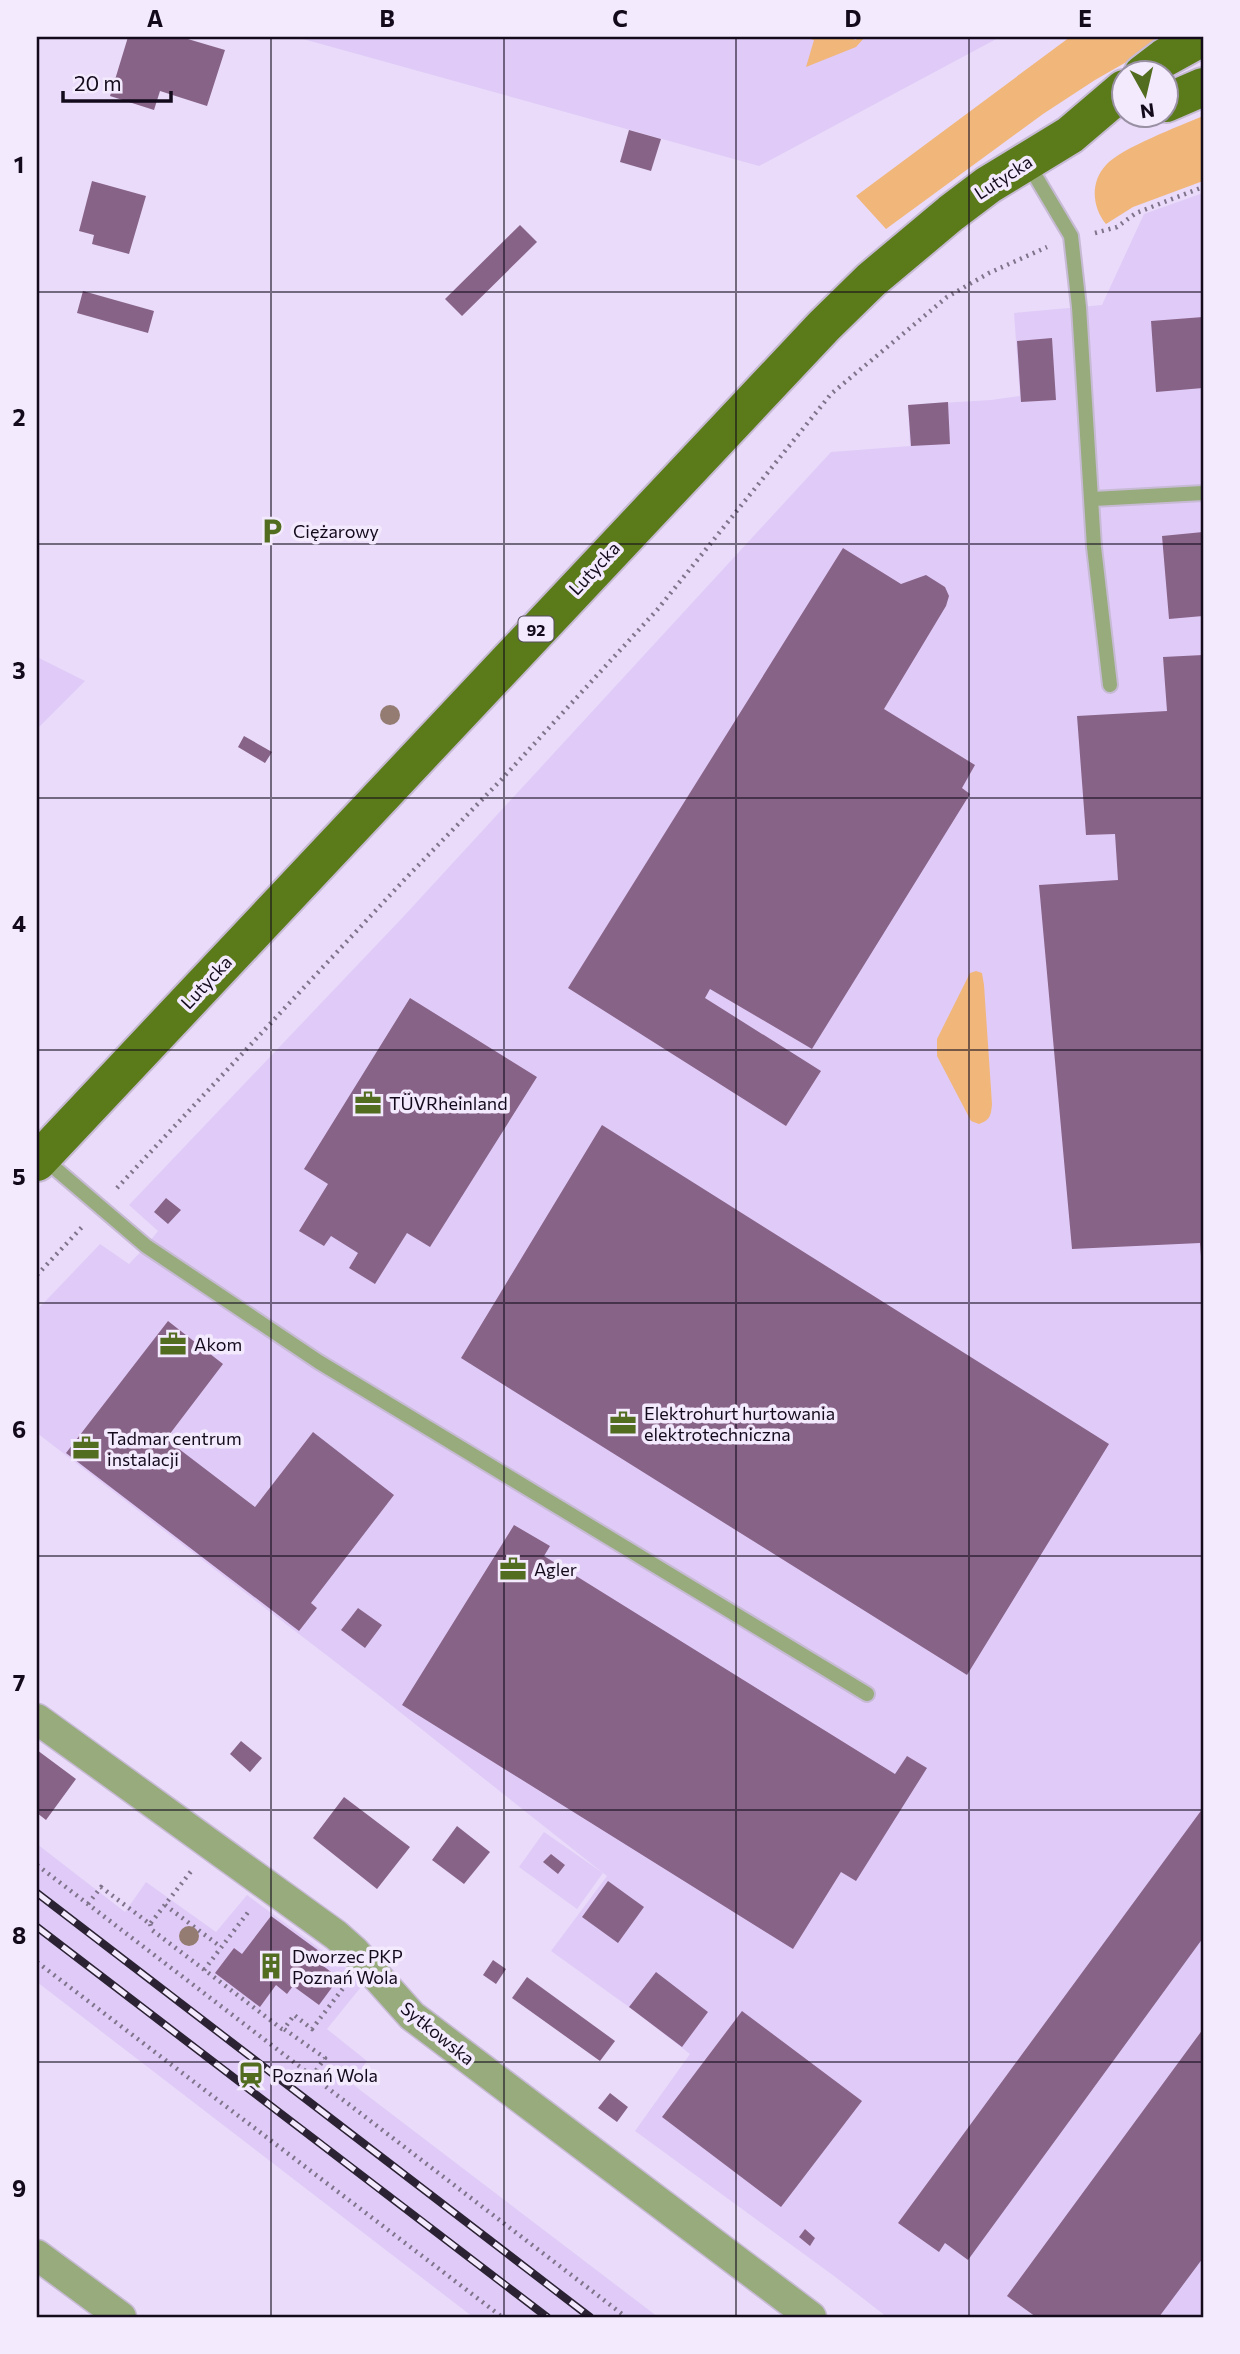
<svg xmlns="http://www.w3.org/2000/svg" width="1240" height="2354" viewBox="0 0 1240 2354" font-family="Commissioner,sans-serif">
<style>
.built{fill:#e0cbf8}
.green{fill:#f0b67a}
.building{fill:#886388}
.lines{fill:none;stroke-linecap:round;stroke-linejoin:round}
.lane-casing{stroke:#c7bad5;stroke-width:18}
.street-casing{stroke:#c7bad5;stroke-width:33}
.primary-casing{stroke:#c7bad5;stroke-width:42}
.path{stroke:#7f748b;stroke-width:4.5;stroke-dasharray:2 5;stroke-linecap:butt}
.lane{stroke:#98ab7d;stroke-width:14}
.street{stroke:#98ab7d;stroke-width:30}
.primary{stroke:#5b7a1a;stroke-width:38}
.rail-casing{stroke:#2b2233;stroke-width:8}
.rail{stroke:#f3eafe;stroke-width:5;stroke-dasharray:16;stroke-linecap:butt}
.tree{fill:#947c73}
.grid{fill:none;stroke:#130b1b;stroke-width:2;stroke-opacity:0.55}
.labels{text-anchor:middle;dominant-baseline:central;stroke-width:7;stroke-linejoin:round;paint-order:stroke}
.shield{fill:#f3eafe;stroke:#564e5f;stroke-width:2}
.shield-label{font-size:16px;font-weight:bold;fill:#130b1b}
.street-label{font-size:18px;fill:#130b1b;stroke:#f3eafe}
.poi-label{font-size:18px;fill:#130b1b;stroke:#f3eafe;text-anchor:start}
.neatline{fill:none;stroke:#130b1b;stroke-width:2.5}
.grid-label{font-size:23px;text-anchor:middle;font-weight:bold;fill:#130b1b}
</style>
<rect width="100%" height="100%" fill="#e9dbf9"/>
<path class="built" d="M 296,37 L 1000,37 L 759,166 Z
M 1203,193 L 1203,2317 L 887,2317 L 834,2276 L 635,2131 L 690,2054 L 629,2007 L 551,1951 L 607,1876 L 603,1873 L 577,1909 L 519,1867 L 544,1832 L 603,1873 L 381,1697 L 37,1433 L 37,1310 L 100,1244 L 129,1264 L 146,1246 L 158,1231 L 129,1205 L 404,916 L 831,452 L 910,446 L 908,405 L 991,400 L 1020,396 L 1014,313 L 1102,305 L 1144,214 Z
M 37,657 L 85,681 L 37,729 Z
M 37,1844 L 125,1912 L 146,1882 L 216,1932 L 247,1895 L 365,1982 L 327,2029 L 367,2061 L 351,2083 L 658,2317 L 473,2317 L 37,1982 Z"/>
<path class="green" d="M 804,37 L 846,37 L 856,40 L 857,37 L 865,37 L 856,47 L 806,67 L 814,40 Z
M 1070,37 L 1170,37 L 1095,80 L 1043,114 L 886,229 L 856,196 Z
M 1203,116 L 1203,181 L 1133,207 L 1106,224 C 1092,207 1090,182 1106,165 C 1121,148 1180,126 1203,116 Z
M 976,971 L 982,973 L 984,985 L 992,1104 C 991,1116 990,1120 979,1124 L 971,1121 L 937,1056 L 937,1039 L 970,973 Z"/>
<path class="building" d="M 128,37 L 181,37 L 225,50 L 207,106 L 160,91 L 154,110 L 110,96 Z
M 629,130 L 661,139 L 651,171 L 620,162 Z
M 92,181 L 146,196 L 129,254 L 92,244 L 94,235 L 79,231 Z
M 520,225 L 537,242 L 462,316 L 445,299 Z
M 83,291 L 154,311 L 148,333 L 77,313 Z
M 1203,317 L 1203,388 L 1156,392 L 1151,321 Z
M 1052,338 L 1056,400 L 1021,402 L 1017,341 Z
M 948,402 L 950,444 L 911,446 L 908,405 Z
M 1203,532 L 1203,616 L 1169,619 L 1162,536 Z
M 843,548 L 901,584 L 926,575 L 945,587 L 949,596 L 946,606 L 884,709 L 975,765 L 962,788 L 970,794 L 812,1049 L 710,989 L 705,998 L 821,1071 L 786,1126 L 568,988 Z
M 1203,655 L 1203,1256 L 1201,1256 L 1200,1243 L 1072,1249 L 1039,885 L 1118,880 L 1115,834 L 1086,835 L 1077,716 L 1167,711 L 1163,657 Z
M 244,736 L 272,752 L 265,763 L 238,747 Z
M 410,998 L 537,1077 L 430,1247 L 407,1233 L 375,1284 L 349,1268 L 358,1253 L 331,1236 L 324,1246 L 299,1231 L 328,1184 L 304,1169 Z
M 602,1125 L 1109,1444 L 967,1675 L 461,1358 Z
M 166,1198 L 181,1210 L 168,1224 L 154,1212 Z
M 168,1321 L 223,1364 L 166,1439 L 255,1507 L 313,1432 L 394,1495 L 311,1603 L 317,1608 L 299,1631 L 66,1453 Z
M 514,1525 L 550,1546 L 544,1556 L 895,1774 L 907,1756 L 927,1768 L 856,1881 L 841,1872 L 793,1949 L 402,1705 Z
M 358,1608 L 382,1625 L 365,1648 L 341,1630 Z
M 241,1741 L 262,1758 L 250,1772 L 230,1754 Z
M 37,1750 L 76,1779 L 46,1820 L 37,1813 Z
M 344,1797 L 410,1847 L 377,1889 L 313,1838 Z
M 1203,1808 L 1203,1938 L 968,2260 L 945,2243 L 939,2252 L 898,2223 Z
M 457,1826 L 490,1852 L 464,1884 L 432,1860 Z
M 551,1854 L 565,1865 L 558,1874 L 543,1862 Z
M 608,1881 L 644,1907 L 618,1943 L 582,1917 Z
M 271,1916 L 319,1951 L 314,1959 L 339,1978 L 319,2005 L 293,1986 L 287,1994 L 276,1985 L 260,2007 L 215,1973 L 234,1948 L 242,1954 Z
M 493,1960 L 506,1969 L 496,1984 L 483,1975 Z
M 656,1972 L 708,2012 L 682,2047 L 629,2007 Z
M 527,1977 L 615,2041 L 600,2061 L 512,1998 Z
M 742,2011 L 862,2101 L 781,2207 L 662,2117 Z
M 1203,2029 L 1203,2258 L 1159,2317 L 1036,2317 L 1007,2296 Z
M 610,2093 L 628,2107 L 617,2122 L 598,2108 Z
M 805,2229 L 815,2238 L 810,2246 L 799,2237 Z"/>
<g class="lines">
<g class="lane-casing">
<path id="lane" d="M 1027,162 L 1071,236 L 1079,307 L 1094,547 L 1110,685
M 1093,499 L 1203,493
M 43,1158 L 146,1246 L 319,1362 L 867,1694"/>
</g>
<g class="street-casing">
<path id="street" d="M 37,1719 L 336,1935 L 354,1951 L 412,2016 L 811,2317
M 37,2255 L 121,2317"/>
</g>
<g class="primary-casing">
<path id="primary" d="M 1143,74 L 1164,58 L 1202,37
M 1166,103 L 1203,87
M 37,1162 L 824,326 L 871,280 L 951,213 L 988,185 L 1070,135 L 1124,89"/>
</g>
<path class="path" d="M 1095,233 L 1117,227 L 1136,213 L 1203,187
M 117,1188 L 406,878 L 501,780 L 657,610 L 831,394 L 947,297 L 989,273 L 1047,247
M 37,1275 L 83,1226
M 37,1865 L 626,2317
M 88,1904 L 101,1887 L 150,1924 L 192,1870
M 165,1905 L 221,1947
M 150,1924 L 152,1930 L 282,2029 L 284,2029
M 37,1962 L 502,2317
M 204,1970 L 249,1911
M 312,2076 L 325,2058 L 284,2029 L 294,2015 L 312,2029 L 344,1987"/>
<use href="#lane" class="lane"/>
<use href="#street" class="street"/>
<use href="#primary" class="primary"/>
<g class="rail-casing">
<path id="rail" d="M 37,1893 L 590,2317
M 37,1927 L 547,2317"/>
</g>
<use href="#rail" class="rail"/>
</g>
<g class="tree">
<circle cx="390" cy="715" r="10"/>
<circle cx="189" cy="1936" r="10"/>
</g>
<path class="grid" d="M 271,37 L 271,2317M 504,37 L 504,2317M 736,37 L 736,2317M 969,37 L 969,2317M 37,292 L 1203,292M 37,544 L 1203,544M 37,798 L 1203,798M 37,1050 L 1203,1050M 37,1303 L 1203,1303M 37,1556 L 1203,1556M 37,1810 L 1203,1810M 37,2062 L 1203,2062"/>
<defs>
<g id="parking-bare" transform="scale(2.1)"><path d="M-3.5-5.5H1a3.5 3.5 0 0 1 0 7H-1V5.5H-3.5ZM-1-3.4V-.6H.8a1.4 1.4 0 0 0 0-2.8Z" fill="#536d20" stroke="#f3eafe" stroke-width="2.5" paint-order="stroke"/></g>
<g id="office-bare" transform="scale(2.1)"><path d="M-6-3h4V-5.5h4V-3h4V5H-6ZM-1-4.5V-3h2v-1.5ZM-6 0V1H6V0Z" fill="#536d20" stroke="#f3eafe" stroke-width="2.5" paint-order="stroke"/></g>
<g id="building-bare" transform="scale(2.1)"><path d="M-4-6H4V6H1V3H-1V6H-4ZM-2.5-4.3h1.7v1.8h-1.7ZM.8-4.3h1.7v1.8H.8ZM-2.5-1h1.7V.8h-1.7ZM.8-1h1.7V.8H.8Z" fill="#536d20" stroke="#f3eafe" stroke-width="2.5" paint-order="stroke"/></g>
<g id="station-bare" transform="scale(2.1)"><path d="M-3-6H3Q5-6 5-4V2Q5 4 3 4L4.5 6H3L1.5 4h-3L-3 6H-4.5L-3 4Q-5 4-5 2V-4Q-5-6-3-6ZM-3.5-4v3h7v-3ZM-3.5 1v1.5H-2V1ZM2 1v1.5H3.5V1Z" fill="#536d20" stroke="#f3eafe" stroke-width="2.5" paint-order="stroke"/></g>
</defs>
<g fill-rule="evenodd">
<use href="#parking-bare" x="272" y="531"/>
<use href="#office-bare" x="368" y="1103"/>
<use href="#office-bare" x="173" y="1344"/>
<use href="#office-bare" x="623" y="1423"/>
<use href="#office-bare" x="86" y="1448"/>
<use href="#office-bare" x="513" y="1569"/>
<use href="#building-bare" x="271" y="1966"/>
<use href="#station-bare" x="251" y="2075"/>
</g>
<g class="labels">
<rect class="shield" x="518.5" y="616.5" width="35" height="25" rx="5"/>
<g class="shield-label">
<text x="536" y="629">92</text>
</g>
<g class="street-label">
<text transform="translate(1003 177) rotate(-33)">Lutycka</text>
<text transform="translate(594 568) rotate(-47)">Lutycka</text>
<text transform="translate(206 982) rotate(-47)">Lutycka</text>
<text transform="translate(438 2033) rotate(39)">Sytkowska</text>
</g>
<g class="poi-label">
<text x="293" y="531">Ciężarowy</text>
<text x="389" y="1103">TÜVRheinland</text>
<text x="194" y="1344">Akom</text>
<text x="644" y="1413">Elektrohurt hurtowania<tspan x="644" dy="21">elektrotechniczna</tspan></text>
<text x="107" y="1438">Tadmar centrum<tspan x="107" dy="21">instalacji</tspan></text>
<text x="534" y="1569">Agler</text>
<text x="292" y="1956">Dworzec PKP<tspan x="292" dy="21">Poznań Wola</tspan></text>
<text x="272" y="2075">Poznań Wola</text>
</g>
</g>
<rect width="1240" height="2354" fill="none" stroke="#f3eafe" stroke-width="77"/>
<g transform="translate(1145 94) rotate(172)"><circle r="33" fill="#f3eafe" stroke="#9991a3" stroke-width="2"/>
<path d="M0-5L12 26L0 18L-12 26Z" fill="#536d20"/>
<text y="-10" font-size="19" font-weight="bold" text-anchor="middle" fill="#130b1b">N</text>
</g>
<path d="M63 91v10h108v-10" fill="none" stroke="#130b1b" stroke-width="3.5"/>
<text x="74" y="91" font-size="21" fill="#130b1b" stroke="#f3eafe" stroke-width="5" paint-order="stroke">20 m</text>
<rect x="38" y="38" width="1164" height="2278" class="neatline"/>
<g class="grid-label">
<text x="155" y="27">A</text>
<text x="387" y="27">B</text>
<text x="620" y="27">C</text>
<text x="853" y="27">D</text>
<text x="1085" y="27">E</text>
<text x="19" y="173">1</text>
<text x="19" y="426">2</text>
<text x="19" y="679">3</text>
<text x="19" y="932">4</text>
<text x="19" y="1185">5</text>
<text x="19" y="1438">6</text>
<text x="19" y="1691">7</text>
<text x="19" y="1944">8</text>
<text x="19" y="2197">9</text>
</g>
</svg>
